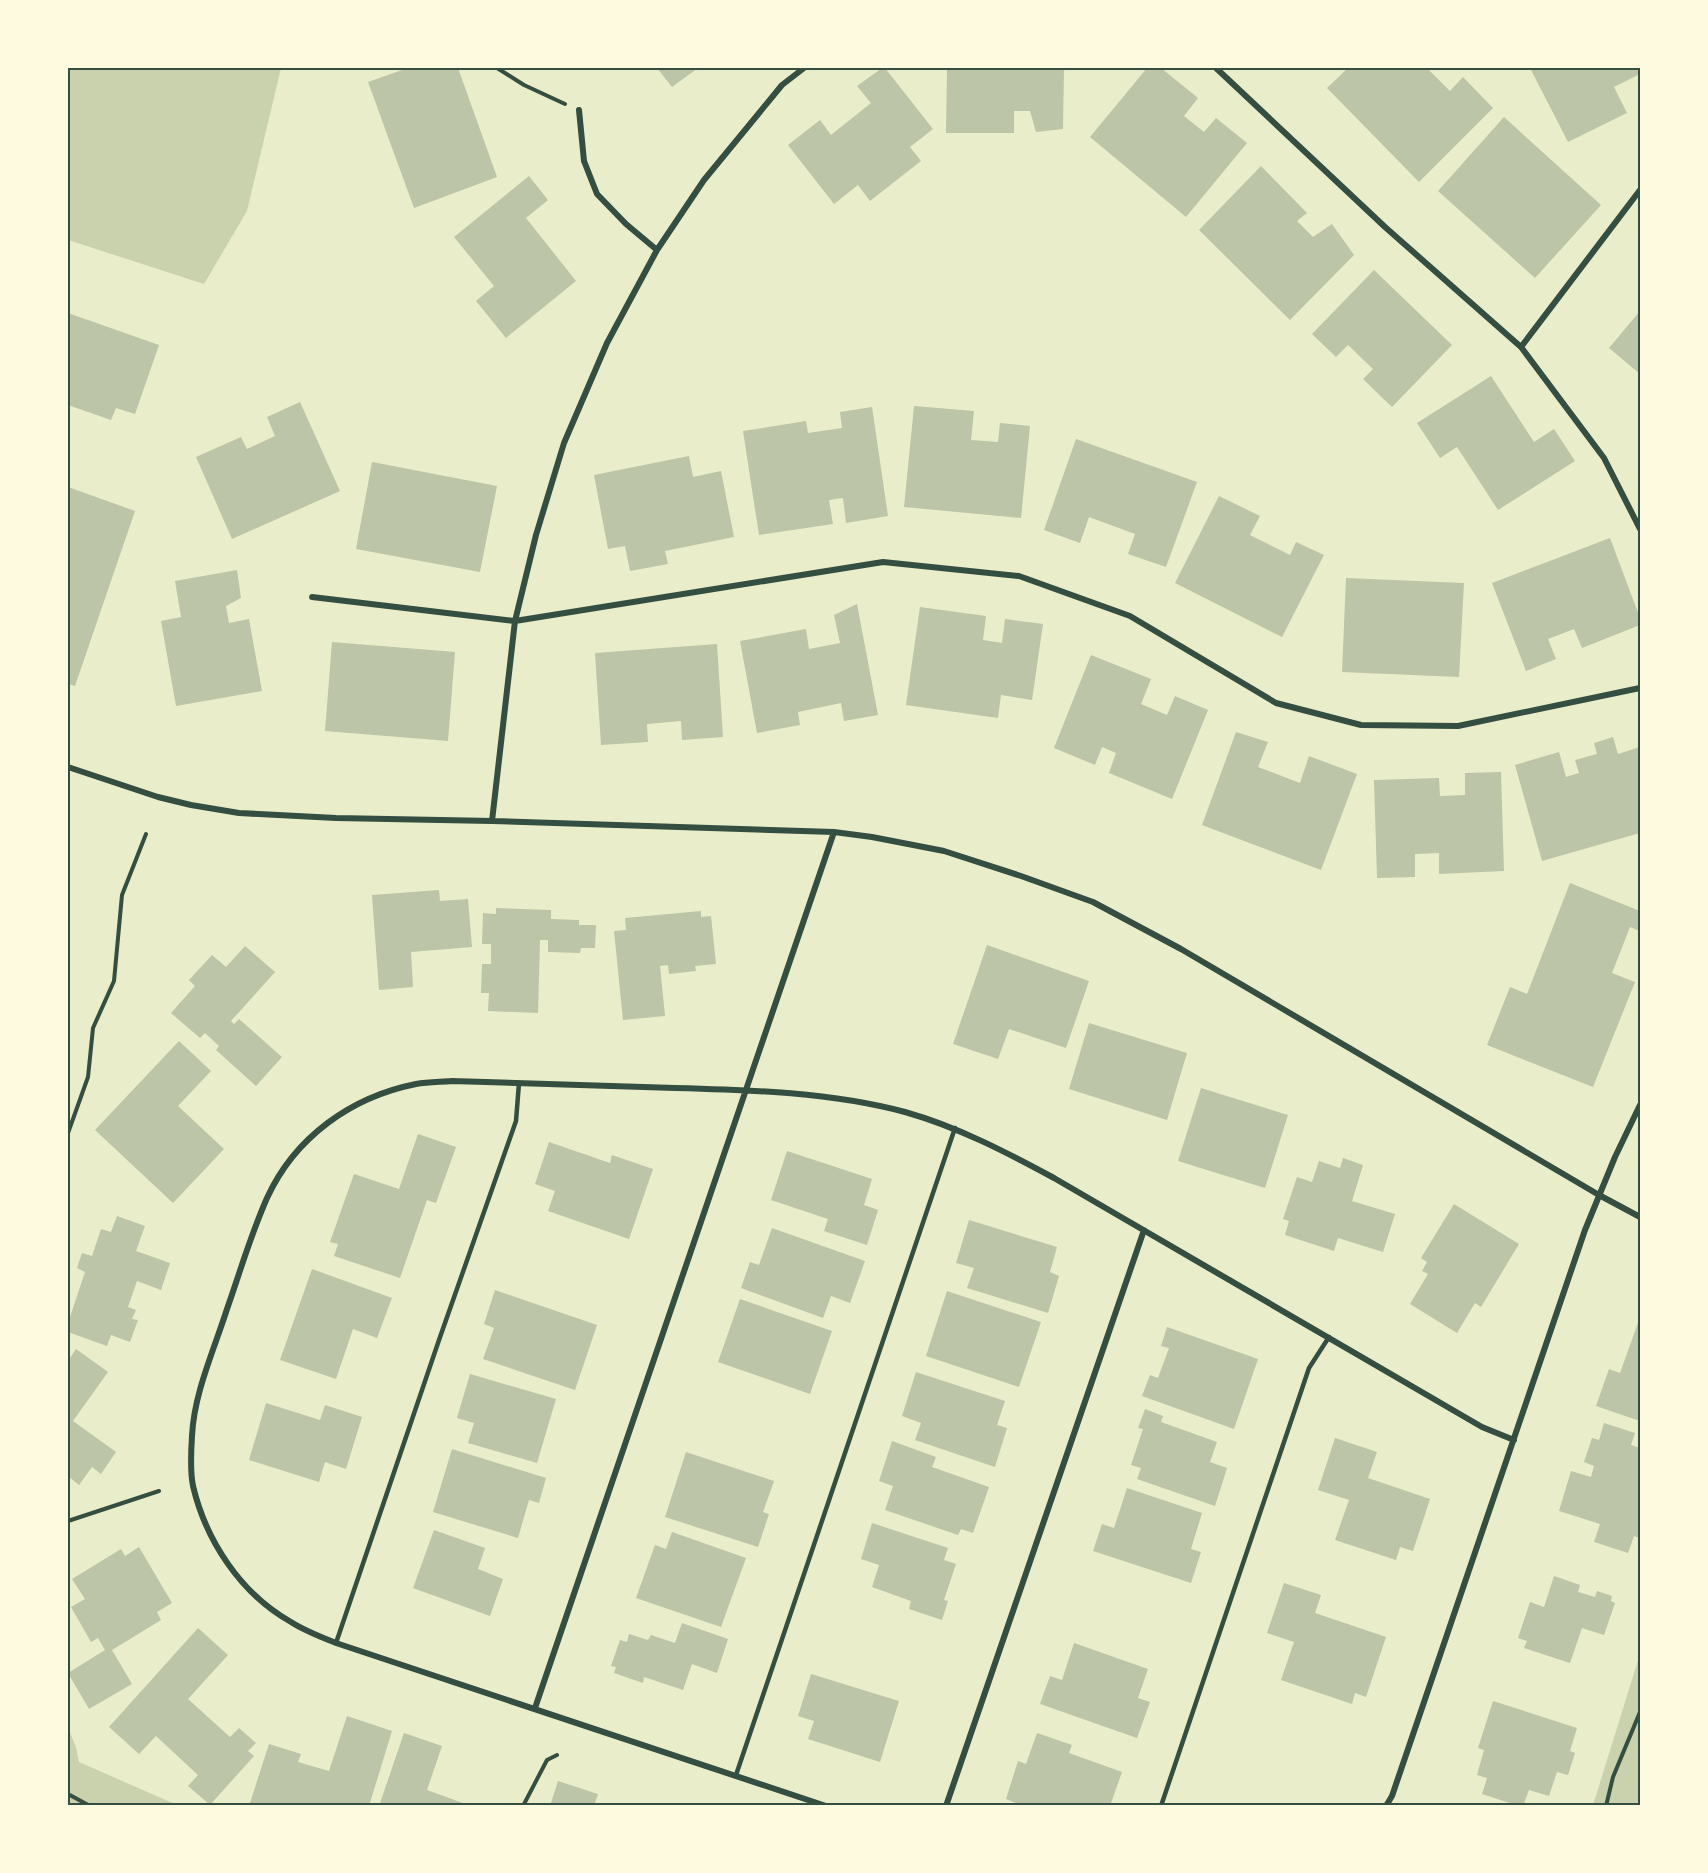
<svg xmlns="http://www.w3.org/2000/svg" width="1708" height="1873" viewBox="0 0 1708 1873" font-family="Raleway,sans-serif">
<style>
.green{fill:#cad2ad}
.building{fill:#bcc5a7}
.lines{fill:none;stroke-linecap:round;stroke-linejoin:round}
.path{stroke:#344e41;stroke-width:4}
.service{stroke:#344e41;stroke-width:4.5}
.minor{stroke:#344e41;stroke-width:6}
.neatline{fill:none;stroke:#344e41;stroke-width:2}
</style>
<rect width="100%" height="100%" fill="#e9edc9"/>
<path class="green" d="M 68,68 L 281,68 L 247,211 L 204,284 L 68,240 Z
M 1640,1654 L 1640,1805 L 1593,1805 Z
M 68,1728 L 76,1747 L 79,1762 L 177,1805 L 68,1805 Z"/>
<path class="building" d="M 408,68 L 458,68 L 497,177 L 414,208 L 368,82 Z
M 657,68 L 698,68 L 672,87 Z
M 882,68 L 885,68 L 933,129 L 910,147 L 921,161 L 870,201 L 858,185 L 834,204 L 788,145 L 820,120 L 831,135 L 871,103 L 857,86 Z
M 947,68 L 1064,68 L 1063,129 L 1036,132 L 1030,111 L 1014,111 L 1014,133 L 946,133 Z
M 1147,68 L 1161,68 L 1198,98 L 1184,116 L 1204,132 L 1216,118 L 1247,143 L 1186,217 L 1090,137 Z
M 1348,68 L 1427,68 L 1450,91 L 1463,77 L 1493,108 L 1419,182 L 1327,88 Z
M 1530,68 L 1640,68 L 1640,74 L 1614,87 L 1627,113 L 1568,142 Z
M 1504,117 L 1601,205 L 1535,278 L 1438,191 Z
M 1261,166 L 1307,213 L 1297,221 L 1313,237 L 1332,224 L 1354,255 L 1290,320 L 1199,230 Z
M 529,176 L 548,200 L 526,218 L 576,281 L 506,338 L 476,301 L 494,286 L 454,237 Z
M 1374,270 L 1452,345 L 1392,407 L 1363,379 L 1373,369 L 1348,345 L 1336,357 L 1312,334 Z
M 1640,311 L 1640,374 L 1609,348 Z
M 68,313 L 159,345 L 135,414 L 116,408 L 111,420 L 68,405 Z
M 1491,376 L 1534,442 L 1554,429 L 1575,461 L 1498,510 L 1457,447 L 1440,458 L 1417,423 Z
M 300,402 L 340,491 L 232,539 L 196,457 L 241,437 L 247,449 L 275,436 L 267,417 Z
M 914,406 L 974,411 L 971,440 L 998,442 L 1000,423 L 1030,426 L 1021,518 L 904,507 Z
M 872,407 L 888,516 L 846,523 L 843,498 L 829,500 L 833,524 L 759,535 L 743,431 L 806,421 L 808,433 L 842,428 L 840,412 Z
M 1076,439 L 1197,482 L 1166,567 L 1128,554 L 1135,534 L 1089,517 L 1080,543 L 1044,530 Z
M 689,456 L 693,477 L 721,471 L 734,537 L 665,551 L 668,564 L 630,571 L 625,546 L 608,549 L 594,475 Z
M 372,462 L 497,486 L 480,572 L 356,549 Z
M 68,487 L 135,511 L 75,686 L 68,684 Z
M 1219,496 L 1260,516 L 1250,535 L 1290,555 L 1296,542 L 1324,555 L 1282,637 L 1175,583 Z
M 1610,538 L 1640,618 L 1640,625 L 1582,648 L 1574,629 L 1548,639 L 1556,659 L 1526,671 L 1492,583 Z
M 237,570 L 241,598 L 226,606 L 229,623 L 249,619 L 262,691 L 176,706 L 161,621 L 181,617 L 175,581 Z
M 1346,578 L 1464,583 L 1459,677 L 1342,672 Z
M 857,604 L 878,715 L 844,721 L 841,703 L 798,712 L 800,725 L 757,733 L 740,641 L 806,629 L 809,649 L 840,643 L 834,615 Z
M 920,607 L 986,616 L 983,640 L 1002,643 L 1005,619 L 1043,624 L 1032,700 L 1001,695 L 998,718 L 906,705 Z
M 332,642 L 455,652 L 448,741 L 325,731 Z
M 717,644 L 723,737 L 682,740 L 681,721 L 647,724 L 648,742 L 601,745 L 595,653 Z
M 1091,655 L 1151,679 L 1141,704 L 1167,715 L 1175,696 L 1208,710 L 1172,799 L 1109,773 L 1116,753 L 1102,747 L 1095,765 L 1054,748 Z
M 1236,732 L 1268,742 L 1258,767 L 1300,783 L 1309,756 L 1357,774 L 1321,870 L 1202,825 Z
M 1613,737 L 1618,754 L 1640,747 L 1640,833 L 1542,861 L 1515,765 L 1559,752 L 1566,777 L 1579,773 L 1575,760 L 1597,754 L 1594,743 Z
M 1501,772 L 1504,871 L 1439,874 L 1439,853 L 1415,854 L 1415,877 L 1377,878 L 1374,780 L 1439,778 L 1440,796 L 1465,795 L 1465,773 Z
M 1570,883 L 1640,911 L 1640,931 L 1630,927 L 1612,973 L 1635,982 L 1593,1087 L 1487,1045 L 1510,987 L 1527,994 Z
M 439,890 L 440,901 L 468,899 L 472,947 L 411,952 L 413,987 L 379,990 L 372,895 Z
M 496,908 L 551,910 L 551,919 L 579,920 L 579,925 L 596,925 L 595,948 L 581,948 L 580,953 L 548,952 L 548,940 L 540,940 L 538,1013 L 488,1011 L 489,993 L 481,993 L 482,964 L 491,964 L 491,944 L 482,944 L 483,913 L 496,914 Z
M 701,911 L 701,917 L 711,916 L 716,964 L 695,966 L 696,971 L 669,974 L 668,965 L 660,966 L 665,1016 L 623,1020 L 614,931 L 626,930 L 625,918 Z
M 987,945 L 1089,981 L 1066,1048 L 1009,1029 L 998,1059 L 953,1044 Z
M 245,946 L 275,972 L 231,1021 L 234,1024 L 239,1019 L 282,1057 L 256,1086 L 216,1050 L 219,1046 L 205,1033 L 200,1038 L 171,1013 L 195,986 L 189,980 L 212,955 L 226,967 Z
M 1089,1023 L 1187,1053 L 1167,1120 L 1069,1089 Z
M 179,1041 L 211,1071 L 178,1106 L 224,1149 L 173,1203 L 95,1130 Z
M 1201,1088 L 1288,1115 L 1265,1188 L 1178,1161 Z
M 418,1134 L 456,1147 L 436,1203 L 427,1200 L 400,1278 L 334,1256 L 338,1244 L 330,1242 L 354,1174 L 399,1189 Z
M 549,1142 L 610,1163 L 612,1155 L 653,1169 L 629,1239 L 548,1211 L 555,1191 L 535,1184 Z
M 787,1151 L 872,1179 L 864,1205 L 878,1210 L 867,1245 L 824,1231 L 828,1219 L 771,1200 Z
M 1343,1158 L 1363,1165 L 1352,1201 L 1395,1214 L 1383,1252 L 1338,1238 L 1334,1251 L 1285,1235 L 1289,1221 L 1283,1219 L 1297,1177 L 1312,1182 L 1319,1161 L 1340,1168 Z
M 1454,1204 L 1519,1244 L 1481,1307 L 1475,1303 L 1457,1333 L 1410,1304 L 1428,1274 L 1422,1271 L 1427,1262 L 1421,1258 Z
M 117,1216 L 145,1226 L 136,1251 L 170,1263 L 161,1290 L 137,1281 L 128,1307 L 136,1310 L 132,1319 L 138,1320 L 130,1342 L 111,1335 L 107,1346 L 68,1332 L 68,1323 L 85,1272 L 77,1268 L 82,1253 L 92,1256 L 101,1229 L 111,1232 Z
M 969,1220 L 1057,1247 L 1050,1272 L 1059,1276 L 1048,1313 L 967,1288 L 974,1268 L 956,1263 Z
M 772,1228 L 865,1261 L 850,1303 L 831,1296 L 823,1318 L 741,1288 L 750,1262 L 759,1265 Z
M 312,1269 L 392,1298 L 377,1338 L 353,1329 L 336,1379 L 280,1360 Z
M 495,1290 L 597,1325 L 575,1390 L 483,1359 L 494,1328 L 484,1324 Z
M 947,1291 L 1041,1322 L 1019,1387 L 926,1356 Z
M 740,1299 L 832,1331 L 810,1394 L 718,1362 Z
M 1639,1320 L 1640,1321 L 1640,1421 L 1596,1406 L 1609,1369 L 1620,1373 Z
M 1167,1327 L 1258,1359 L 1234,1429 L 1142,1396 L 1150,1375 L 1158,1378 L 1169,1348 L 1161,1346 Z
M 76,1349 L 108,1372 L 73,1421 L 116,1452 L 101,1474 L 92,1467 L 79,1485 L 68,1476 L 68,1361 Z
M 916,1372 L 1005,1401 L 997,1425 L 1007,1428 L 995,1467 L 915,1440 L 921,1423 L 902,1416 Z
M 470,1374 L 556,1399 L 537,1463 L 468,1443 L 474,1423 L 457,1418 Z
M 266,1403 L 320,1420 L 325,1405 L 362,1417 L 346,1469 L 325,1462 L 319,1482 L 249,1460 Z
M 1145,1409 L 1163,1416 L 1161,1422 L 1217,1442 L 1210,1462 L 1227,1468 L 1215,1506 L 1137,1479 L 1141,1468 L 1131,1465 L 1143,1429 L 1138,1428 Z
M 1604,1423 L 1635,1433 L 1631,1445 L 1640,1448 L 1640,1538 L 1634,1536 L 1628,1553 L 1594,1542 L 1600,1524 L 1559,1511 L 1571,1471 L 1591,1477 L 1594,1466 L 1584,1462 L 1592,1438 L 1599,1440 Z
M 1335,1438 L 1377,1452 L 1368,1478 L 1430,1499 L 1413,1551 L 1400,1547 L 1396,1560 L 1335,1540 L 1349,1500 L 1318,1490 Z
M 892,1441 L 936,1457 L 932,1467 L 989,1487 L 973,1533 L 961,1529 L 958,1535 L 885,1510 L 893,1486 L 879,1481 Z
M 452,1449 L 546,1478 L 539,1503 L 529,1500 L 518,1538 L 433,1512 Z
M 686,1452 L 774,1481 L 763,1512 L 769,1514 L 758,1547 L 665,1517 Z
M 1127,1488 L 1202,1513 L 1191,1549 L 1201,1552 L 1191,1583 L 1093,1551 L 1102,1524 L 1114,1528 Z
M 872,1523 L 948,1548 L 944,1560 L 956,1564 L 944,1600 L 948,1601 L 942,1620 L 909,1609 L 911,1601 L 872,1587 L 879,1565 L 861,1559 Z
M 434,1530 L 485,1548 L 478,1569 L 503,1579 L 490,1616 L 413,1588 Z
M 672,1532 L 746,1558 L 721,1627 L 636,1598 L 655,1545 L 666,1549 Z
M 139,1547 L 172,1603 L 157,1612 L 161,1620 L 112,1650 L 132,1684 L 89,1709 L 68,1673 L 105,1650 L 98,1638 L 91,1642 L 71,1607 L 85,1599 L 72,1579 L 121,1549 L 125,1556 Z
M 1554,1576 L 1580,1585 L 1578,1592 L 1595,1597 L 1597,1591 L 1612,1596 L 1611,1601 L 1615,1603 L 1604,1635 L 1582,1628 L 1570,1663 L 1524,1648 L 1527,1641 L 1518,1638 L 1530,1602 L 1544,1607 Z
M 1284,1583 L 1321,1595 L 1315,1613 L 1386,1637 L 1366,1697 L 1355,1693 L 1352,1704 L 1281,1680 L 1294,1642 L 1267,1633 Z
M 682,1623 L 728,1639 L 717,1673 L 692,1664 L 683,1690 L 644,1677 L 643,1683 L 614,1673 L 616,1667 L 611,1666 L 620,1640 L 627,1642 L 629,1634 L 648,1640 L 651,1635 L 675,1643 Z
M 198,1628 L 228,1655 L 188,1699 L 230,1737 L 239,1728 L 256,1743 L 248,1751 L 254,1756 L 210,1805 L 188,1786 L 198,1775 L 156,1736 L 139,1754 L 109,1727 Z
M 1074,1643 L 1148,1669 L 1138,1698 L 1150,1702 L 1137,1738 L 1040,1704 L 1050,1676 L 1062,1680 Z
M 811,1674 L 899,1701 L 880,1762 L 808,1739 L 814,1721 L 798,1716 Z
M 1493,1701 L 1577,1728 L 1570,1751 L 1575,1753 L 1568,1775 L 1557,1772 L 1549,1796 L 1529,1790 L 1523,1806 L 1519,1806 L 1482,1794 L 1487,1778 L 1477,1775 L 1484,1750 L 1478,1748 Z
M 347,1716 L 392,1731 L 369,1806 L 249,1806 L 269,1744 L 301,1754 L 298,1762 L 329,1771 Z
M 404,1733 L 442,1746 L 427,1790 L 471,1806 L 379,1806 Z
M 1037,1733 L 1072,1745 L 1069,1753 L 1122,1772 L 1110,1806 L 1023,1806 L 1006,1799 L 1018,1761 L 1026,1764 Z
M 558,1781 L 598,1794 L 594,1806 L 550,1806 Z"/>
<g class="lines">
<path class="path" d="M 497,68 L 524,85 L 565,104
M 68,1133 L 88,1077 L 93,1028 L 114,981 L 122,895 L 146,834
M 68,1521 L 159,1491
M 68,1794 L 90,1806
M 523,1806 L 547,1760 L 557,1755
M 1606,1806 L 1613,1777 L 1640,1712"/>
<path class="service" d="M 336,1643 L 439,1340 L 516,1121 L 519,1083
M 736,1775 L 955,1128
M 1161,1806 L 1309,1368 L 1329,1337"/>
<path class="minor" d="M 1216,68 L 1385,227 L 1521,347 L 1604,458 L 1640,529
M 579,110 L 584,161 L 597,194 L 626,224 L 657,250
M 1521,347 L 1640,190
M 312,597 L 515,621 L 883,562 L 1019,576 L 1130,616 L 1276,703 L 1361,725 L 1458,726 L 1640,688
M 68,767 L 158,797 L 191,805 L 239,813 L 336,818 L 492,821 L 834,832 L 872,837 L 944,851 L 1021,876 L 1093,902 L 1181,949 L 1599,1195 L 1640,1217
M 492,821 L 515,621 L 536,535 L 564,443 L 607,343 L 657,250 L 704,180 L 782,85 L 804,68
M 535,1708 L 834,832
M 826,1806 L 336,1643 C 321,1637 305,1631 291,1622 C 241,1594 206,1541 193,1486 C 190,1471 191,1451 192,1436 C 194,1393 214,1350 227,1309 C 240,1272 251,1234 267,1198 C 295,1137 351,1097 416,1084 C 428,1082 441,1082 452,1081 C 527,1084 601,1086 675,1088 C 752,1090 830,1092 905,1112 C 958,1127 1006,1152 1054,1178 L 1482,1427 L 1514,1440
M 946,1806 L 1144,1230
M 1386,1806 L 1392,1796 L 1585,1230 L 1615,1157 L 1640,1105"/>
</g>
<rect width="1708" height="1873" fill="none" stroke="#fefae0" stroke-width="138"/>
<rect x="69" y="69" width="1570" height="1735" class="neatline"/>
</svg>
